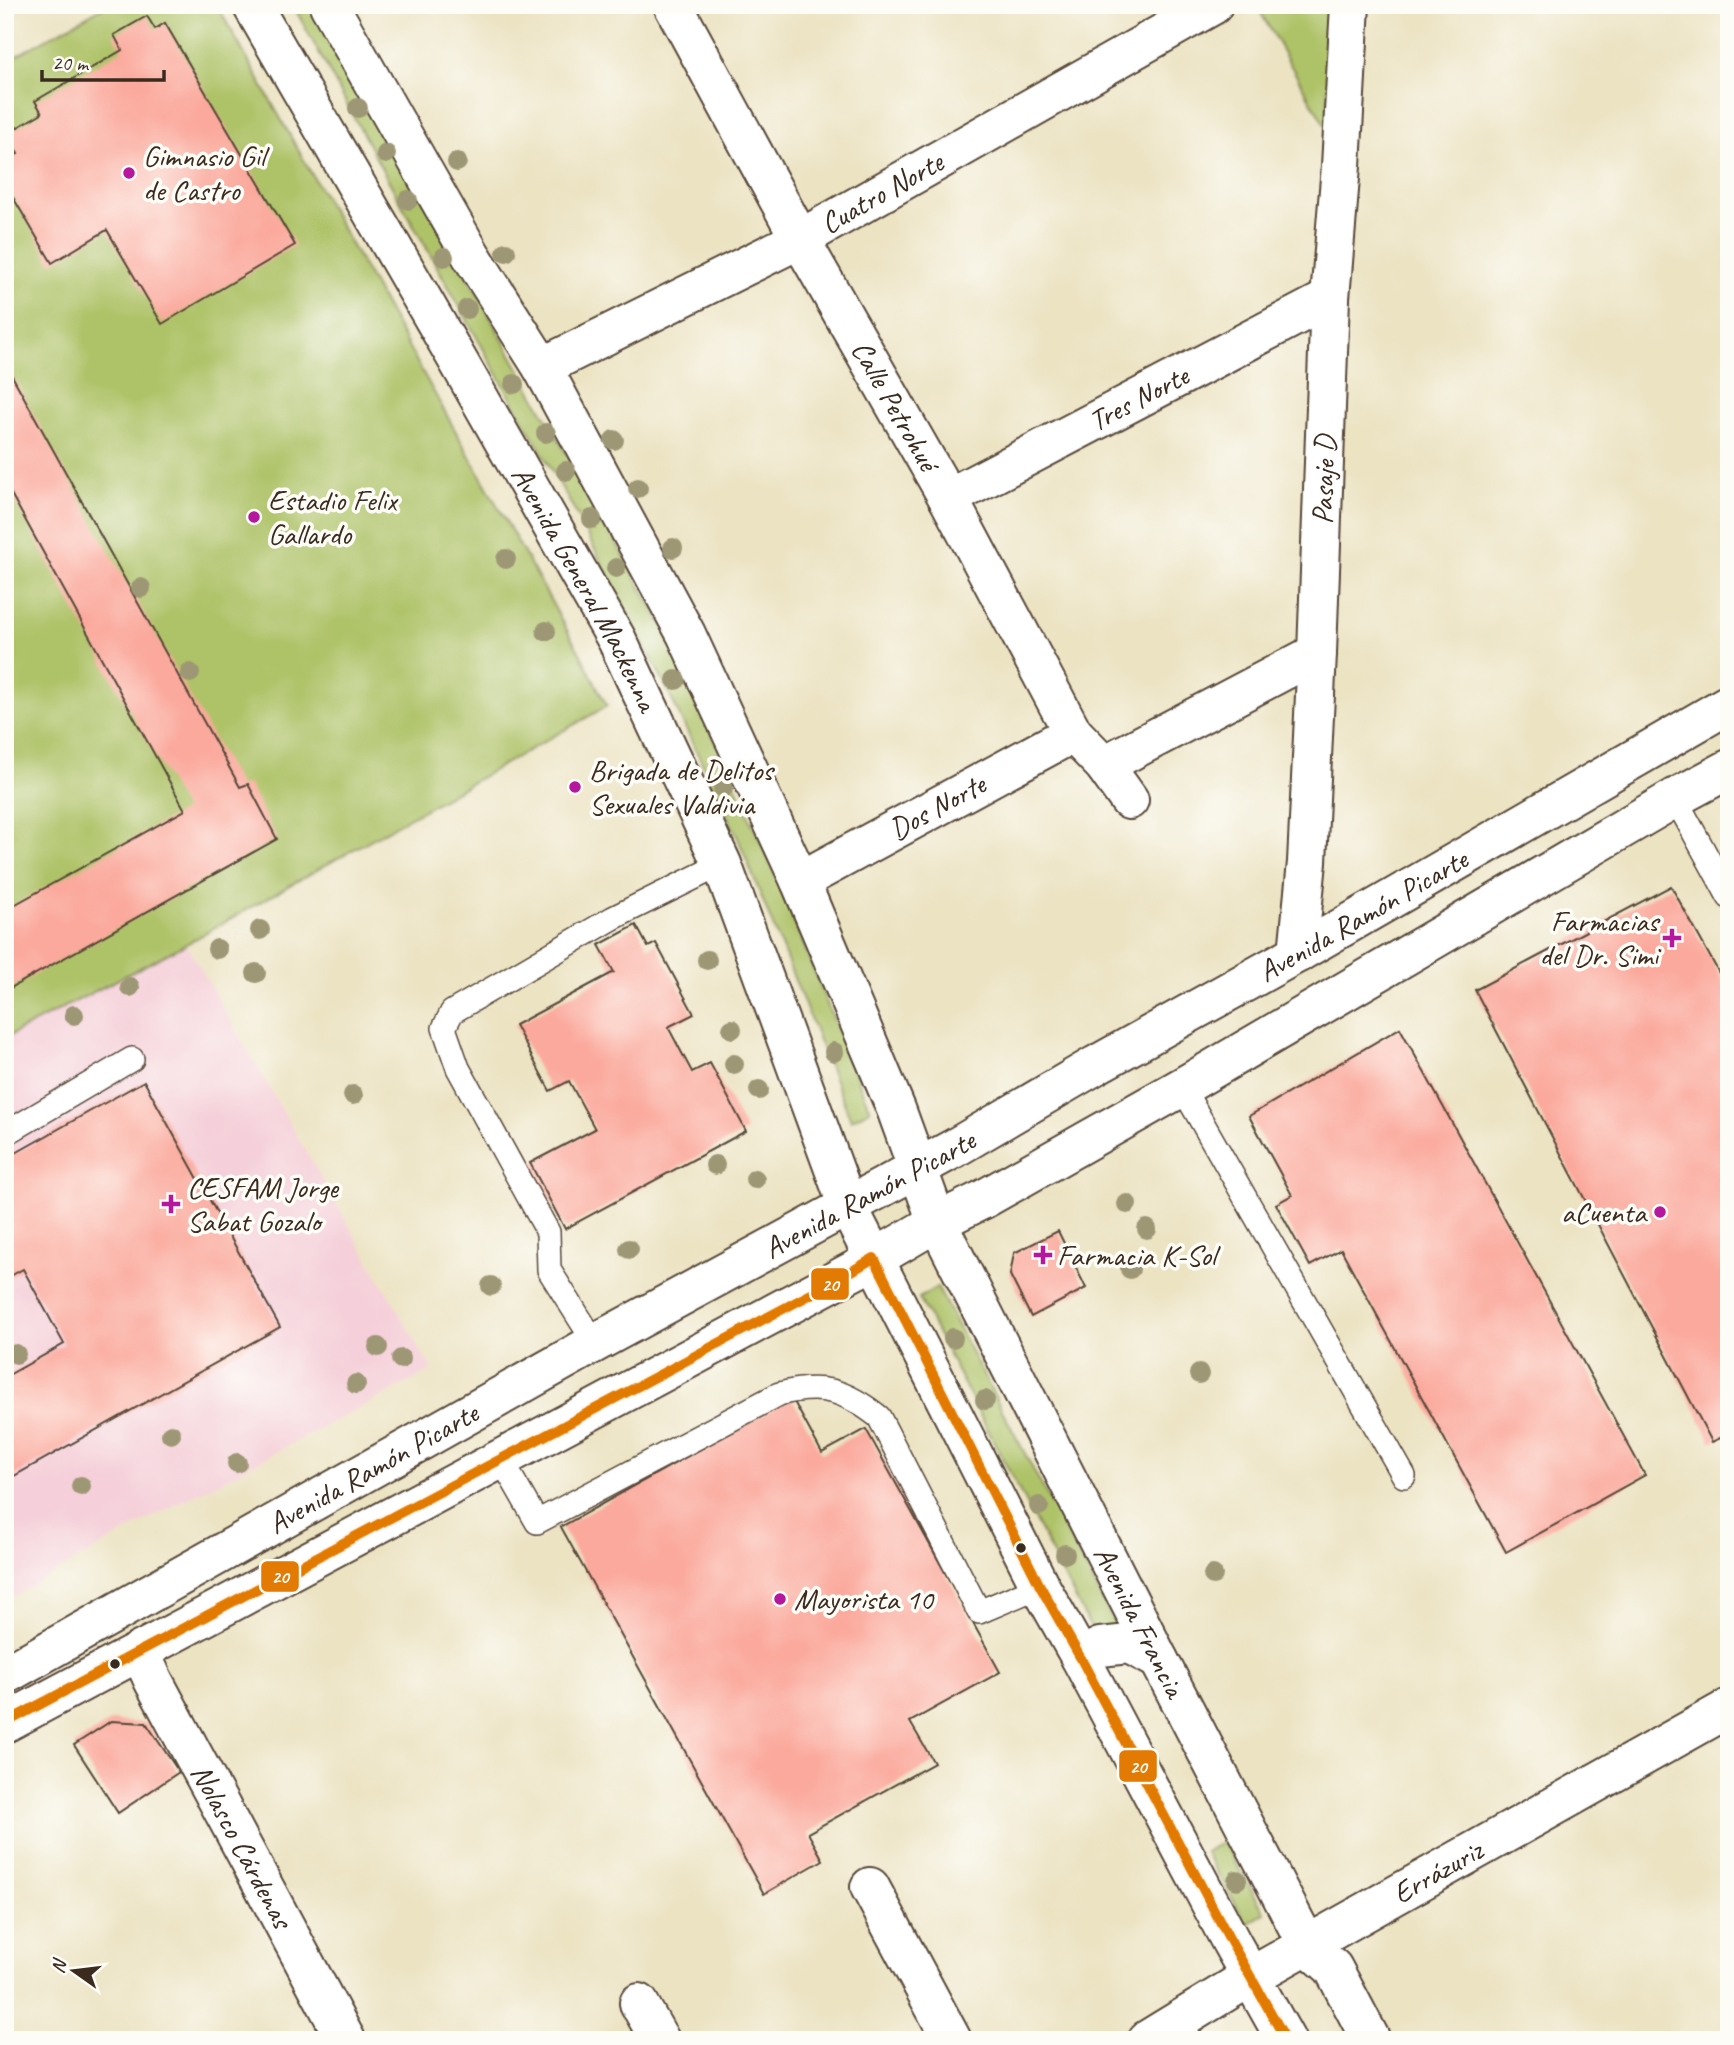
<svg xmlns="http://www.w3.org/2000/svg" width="1734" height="2045" viewBox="0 0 1734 2045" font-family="Caveat,sans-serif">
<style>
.built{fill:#f5cfd9}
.green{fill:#aec267;stroke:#747642;stroke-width:2}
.building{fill:#fba99c}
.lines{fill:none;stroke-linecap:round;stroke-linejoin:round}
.lane-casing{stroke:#564637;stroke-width:26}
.street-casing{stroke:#564637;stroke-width:42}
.secondary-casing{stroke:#564637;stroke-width:42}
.primary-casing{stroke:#564637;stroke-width:42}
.highway-casing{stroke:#564637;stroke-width:42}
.lane{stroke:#fff;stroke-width:23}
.street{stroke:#fff;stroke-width:38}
.secondary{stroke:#fff;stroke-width:38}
.primary{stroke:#fff;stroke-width:38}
.highway{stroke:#fff;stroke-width:38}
.bus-1-casing{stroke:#fdfcf7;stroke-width:16}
.bus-1{stroke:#e27a04;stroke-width:10}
.tree{fill:#9e9774}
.poi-dot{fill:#b5179e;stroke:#fdfcf7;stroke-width:2.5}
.bus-dot{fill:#3b2a1e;stroke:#fdfcf7;stroke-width:2.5}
.labels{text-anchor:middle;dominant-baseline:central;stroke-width:7;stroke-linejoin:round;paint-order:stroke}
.poi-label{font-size:30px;fill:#3b2a1e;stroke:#fdfcf7;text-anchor:start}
.street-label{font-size:30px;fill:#3b2a1e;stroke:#fdfcf7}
.line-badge{stroke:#fdfcf7;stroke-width:2.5}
.badge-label{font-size:19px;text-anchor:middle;font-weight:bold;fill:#fff}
</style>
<rect width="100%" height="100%" fill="#fdfcf7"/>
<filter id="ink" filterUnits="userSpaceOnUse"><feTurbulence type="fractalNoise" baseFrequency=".0143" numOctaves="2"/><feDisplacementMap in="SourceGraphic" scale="14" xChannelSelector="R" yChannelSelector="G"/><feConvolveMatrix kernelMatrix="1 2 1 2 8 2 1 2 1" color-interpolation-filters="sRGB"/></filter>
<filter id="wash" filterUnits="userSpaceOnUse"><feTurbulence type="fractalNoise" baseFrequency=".00686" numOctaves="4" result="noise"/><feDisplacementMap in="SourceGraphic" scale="28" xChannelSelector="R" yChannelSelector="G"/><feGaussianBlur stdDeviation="1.57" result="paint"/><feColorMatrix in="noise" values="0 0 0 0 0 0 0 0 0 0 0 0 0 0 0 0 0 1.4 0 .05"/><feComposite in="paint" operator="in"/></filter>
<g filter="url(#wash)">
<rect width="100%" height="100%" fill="#ece3c3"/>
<path class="built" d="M 186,944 L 432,1370 L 150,1518 L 5,1601 L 5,1038 Z"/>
<path class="green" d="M 107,5 L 217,5 L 581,655 L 607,706 L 186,944 L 5,1038 L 5,62 Z
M 293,5 L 316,5 L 667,634 L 771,865 L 870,1110 L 851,1120 L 737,836 L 664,683 L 576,513 L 387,178 Z
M 1263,5 L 1331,5 L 1327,129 L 1258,8 Z
M 937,1287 L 1117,1628 L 1096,1638 L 919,1298 Z
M 1223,1842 L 1265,1913 L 1247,1924 L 1205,1852 Z"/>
<g id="blocks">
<path class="building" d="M 147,16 L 155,29 L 165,23 L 295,245 L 162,324 L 107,230 L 52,263 L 5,184 L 5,162 L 18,154 L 6,134 L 42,113 L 35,101 L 122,50 L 114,35 Z
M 5,363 L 240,787 L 248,784 L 277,839 L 5,991 L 5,910 L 185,810 L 5,483 Z
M 1671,886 L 1729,991 L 1729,1434 L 1712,1442 L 1475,990 Z
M 636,925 L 648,947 L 656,943 L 694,1014 L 668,1027 L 692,1072 L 710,1063 L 746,1131 L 565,1229 L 530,1163 L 595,1129 L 569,1081 L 550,1091 L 515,1025 L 614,972 L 599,945 Z
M 1400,1028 L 1645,1475 L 1506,1552 L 1341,1249 L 1310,1266 L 1276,1204 L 1292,1195 L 1249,1116 Z
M 144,1081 L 280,1327 L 5,1481 L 5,1377 L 64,1344 L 23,1269 L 5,1279 L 5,1159 Z
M 1058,1231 L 1086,1288 L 1031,1317 L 1010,1275 L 1014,1253 Z
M 792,1398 L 822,1453 L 866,1429 L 1000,1672 L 910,1722 L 934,1763 L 808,1833 L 823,1860 L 764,1894 L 561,1527 Z
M 111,1721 L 146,1723 L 179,1772 L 118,1813 L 74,1745 Z"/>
</g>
</g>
<g filter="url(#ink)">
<use href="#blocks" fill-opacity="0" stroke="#564637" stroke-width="2"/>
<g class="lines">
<g class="lane-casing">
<path id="lane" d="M 1675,798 L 1729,897
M 1182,1087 L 1404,1476
M 5,1134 L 132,1059
M 595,1343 L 549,1270 L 548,1232 L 458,1068 L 444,1028 L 452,1012 L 613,918 L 722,864
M 501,1459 L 537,1522 L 779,1394 C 821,1383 845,1390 879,1417 L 979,1612 L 1040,1586"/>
</g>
<g class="street-casing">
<g id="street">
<path id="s1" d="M 673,5 L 800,239 L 948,498 L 1073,733 L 1104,765 L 1129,800"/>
<path id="s2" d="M 542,367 L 800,239 L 1213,5"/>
<path id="s3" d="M 948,498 L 1330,298"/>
<path d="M 1104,765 L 1317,653"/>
<path id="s4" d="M 800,881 L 1073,733"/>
<path id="s5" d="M 1298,953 L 1307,862 L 1317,653 L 1330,298 L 1341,166 L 1350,5"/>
<path id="s6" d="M 140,1651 L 153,1680 L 346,2040"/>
<path d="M 870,1887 L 952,2040"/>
<path d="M 639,2003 L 660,2040"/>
<path d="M 1147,2040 L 1250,1977"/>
</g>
</g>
<g class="secondary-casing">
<g id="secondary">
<path id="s7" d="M 1250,1977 L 1729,1708"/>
</g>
</g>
<g class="primary-casing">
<g id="primary">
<path id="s8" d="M 252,5 L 457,359 L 617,640 L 722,864 L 848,1207 L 1040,1586 L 1080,1657 L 1231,1942 L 1286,2040"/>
<path id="s9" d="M 329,5 L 471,255 L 542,367 L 686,634 L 800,881 L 896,1109 L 937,1222 L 1159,1660 L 1307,1945 L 1333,1968 L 1371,2040"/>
<path d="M 1080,1657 L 1100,1647 L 1129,1644 L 1159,1660"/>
</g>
</g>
<g class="highway-casing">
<g id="highway">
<path id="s10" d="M 5,1675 L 595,1343 L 953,1149 L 1096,1065 L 1298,953 L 1729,704"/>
<path d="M 5,1723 L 855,1270 L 937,1222 L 982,1200 L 1182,1087 L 1675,798 L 1729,769"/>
</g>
</g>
<use href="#lane" class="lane"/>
<use href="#street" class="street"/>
<use href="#secondary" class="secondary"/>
<use href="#primary" class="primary"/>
<use href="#highway" class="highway"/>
<g class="bus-1-casing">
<path id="bus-1" d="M 5,1723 L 830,1284 L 874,1258 L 1040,1586 L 1080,1657 L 1231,1942 L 1286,2040"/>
</g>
<use href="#bus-1" class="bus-1"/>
</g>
<g class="tree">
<circle cx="358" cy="108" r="10"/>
<circle cx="386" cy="154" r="10"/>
<circle cx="457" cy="162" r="10"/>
<circle cx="408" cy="200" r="10"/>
<circle cx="506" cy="252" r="10"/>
<circle cx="444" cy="257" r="10"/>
<circle cx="467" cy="309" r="10"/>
<circle cx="514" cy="384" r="10"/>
<circle cx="546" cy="433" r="10"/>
<circle cx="614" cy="440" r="10"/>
<circle cx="566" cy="471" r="10"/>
<circle cx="638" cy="488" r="10"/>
<circle cx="592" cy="519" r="10"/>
<circle cx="673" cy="548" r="10"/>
<circle cx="506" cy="559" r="10"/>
<circle cx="616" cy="568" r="10"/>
<circle cx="141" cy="588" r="10"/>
<circle cx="546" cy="631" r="10"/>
<circle cx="190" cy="673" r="10"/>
<circle cx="676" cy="680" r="10"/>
<circle cx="723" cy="788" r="10"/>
<circle cx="260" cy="930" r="10"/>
<circle cx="217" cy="949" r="10"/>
<circle cx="707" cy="960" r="10"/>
<circle cx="256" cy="973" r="10"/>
<circle cx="130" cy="987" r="10"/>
<circle cx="74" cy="1015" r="10"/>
<circle cx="732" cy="1029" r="10"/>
<circle cx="834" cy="1052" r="10"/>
<circle cx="734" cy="1064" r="10"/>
<circle cx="759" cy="1090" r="10"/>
<circle cx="353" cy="1095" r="10"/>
<circle cx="715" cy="1165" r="10"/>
<circle cx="755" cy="1179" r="10"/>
<circle cx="1127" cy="1204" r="10"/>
<circle cx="1147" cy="1229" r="10"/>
<circle cx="629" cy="1249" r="10"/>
<circle cx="1130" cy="1269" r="10"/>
<circle cx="491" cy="1286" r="10"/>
<circle cx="953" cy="1338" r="10"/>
<circle cx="378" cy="1347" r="10"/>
<circle cx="16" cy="1354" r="10"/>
<circle cx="401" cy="1359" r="10"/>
<circle cx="1199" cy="1374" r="10"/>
<circle cx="356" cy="1384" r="10"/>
<circle cx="985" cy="1400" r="10"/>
<circle cx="171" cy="1434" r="10"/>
<circle cx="237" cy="1463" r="10"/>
<circle cx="81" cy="1486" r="10"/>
<circle cx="1039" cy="1506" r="10"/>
<circle cx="1065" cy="1554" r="10"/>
<circle cx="1213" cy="1575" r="10"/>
<circle cx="1237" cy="1880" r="10"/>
</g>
</g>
<g class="poi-dot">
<circle cx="129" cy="173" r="7"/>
<circle cx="254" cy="517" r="7"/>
<circle cx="575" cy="787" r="7"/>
<path d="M1668.5 927.5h7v7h7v7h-7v7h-7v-7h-7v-7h7z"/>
<path d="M167.5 1193.5h7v7h7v7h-7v7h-7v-7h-7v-7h7z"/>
<circle cx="1660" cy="1212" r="7"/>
<path d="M1039.5 1244.5h7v7h7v7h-7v7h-7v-7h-7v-7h7z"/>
<circle cx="780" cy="1599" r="7"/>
</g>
<g class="bus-dot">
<circle cx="1021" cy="1548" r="6"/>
<circle cx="115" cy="1664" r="6"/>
</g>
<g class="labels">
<g class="poi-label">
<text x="143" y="156">Gimnasio Gil<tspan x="143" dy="34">de Castro</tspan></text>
<text x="268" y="500">Estadio Felix<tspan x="268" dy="34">Gallardo</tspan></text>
<text x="589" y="770">Brigada de Delitos<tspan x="589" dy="34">Sexuales Valdivia</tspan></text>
<text x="1658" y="921" text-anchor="end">Farmacias<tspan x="1658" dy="34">del Dr. Simi</tspan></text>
<text x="187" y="1187">CESFAM Jorge<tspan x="187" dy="34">Sabat Gozalo</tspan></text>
<text x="1646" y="1212" text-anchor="end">aCuenta</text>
<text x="1057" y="1255">Farmacia K-Sol</text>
<text x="794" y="1599">Mayorista 10</text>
</g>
<g class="street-label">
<text stroke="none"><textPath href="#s2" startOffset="382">Cuatro Norte</textPath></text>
<text stroke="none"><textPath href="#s3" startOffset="215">Tres Norte</textPath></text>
<text stroke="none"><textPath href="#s1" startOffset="458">Calle Petrohué</textPath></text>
<text stroke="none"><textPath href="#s5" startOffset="474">Pasaje D</textPath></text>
<text stroke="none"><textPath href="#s8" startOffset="672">Avenida General Mackenna</textPath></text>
<text stroke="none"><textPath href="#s4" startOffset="156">Dos Norte</textPath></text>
<text stroke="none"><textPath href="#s10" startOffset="1556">Avenida Ramón Picarte</textPath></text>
<text stroke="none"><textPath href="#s10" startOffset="989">Avenida Ramón Picarte</textPath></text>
<text stroke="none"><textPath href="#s10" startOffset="422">Avenida Ramón Picarte</textPath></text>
<text stroke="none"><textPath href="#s9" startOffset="1811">Avenida Francia</textPath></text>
<text stroke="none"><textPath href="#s6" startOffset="220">Nolasco Cárdenas</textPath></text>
<text stroke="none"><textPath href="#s7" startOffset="215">Errázuriz</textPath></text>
</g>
</g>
<g class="line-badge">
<rect x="810" y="1267" width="40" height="34" rx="7" fill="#e27a04"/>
<rect x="260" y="1560" width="40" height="33" rx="7" fill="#e27a04"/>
<rect x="1118" y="1749" width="40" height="34" rx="7" fill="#e27a04"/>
</g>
<g class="badge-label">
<text x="830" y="1291">20</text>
<text x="280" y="1583">20</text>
<text x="1138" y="1773">20</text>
</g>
<rect width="1734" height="2045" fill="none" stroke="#fdfcf7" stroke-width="28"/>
<g transform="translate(74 1971) rotate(284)" stroke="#fdfcf7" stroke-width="5" paint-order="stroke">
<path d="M0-5L12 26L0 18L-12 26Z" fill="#3b2a1e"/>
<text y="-10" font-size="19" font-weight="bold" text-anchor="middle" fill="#3b2a1e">N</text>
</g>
<path d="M42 70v10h122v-10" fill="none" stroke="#3b2a1e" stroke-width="3.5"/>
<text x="52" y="70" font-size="21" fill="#3b2a1e" stroke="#fdfcf7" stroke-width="5" paint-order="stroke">20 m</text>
</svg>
